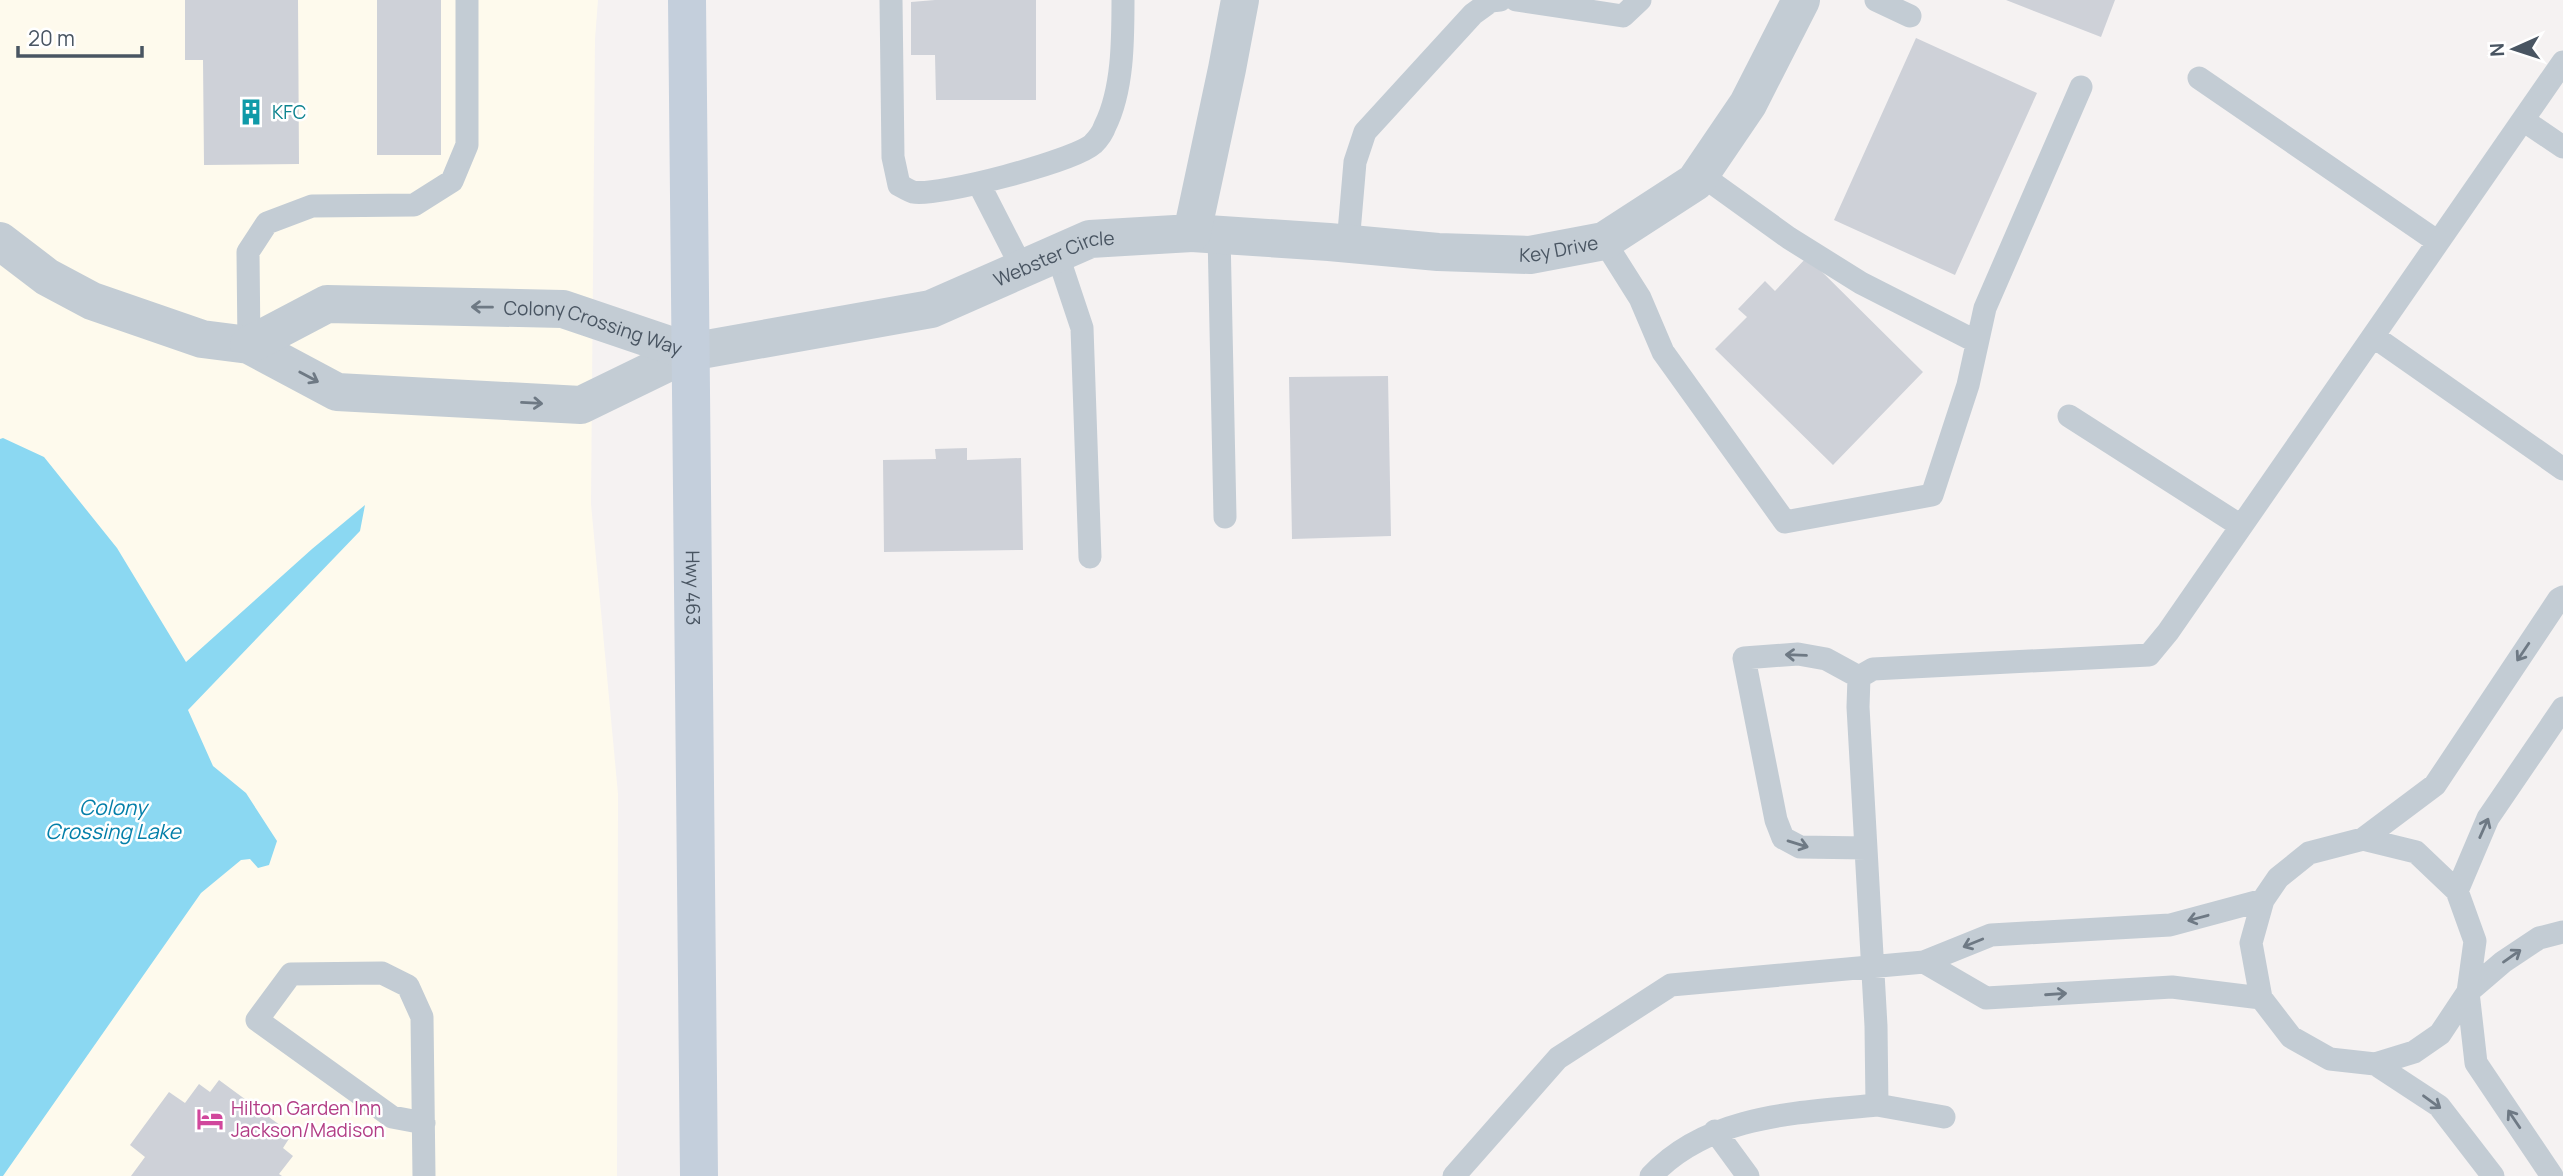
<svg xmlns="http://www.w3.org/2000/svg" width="2563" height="1176" viewBox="0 0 2563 1176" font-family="Manrope,sans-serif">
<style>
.commercial{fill:#fefaed}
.water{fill:#8bd8f2}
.building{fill:#ced1d8}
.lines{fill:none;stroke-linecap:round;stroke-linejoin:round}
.lane{stroke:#c3ccd4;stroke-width:23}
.street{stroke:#c3ccd4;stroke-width:38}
.secondary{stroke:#c4cfdc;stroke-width:38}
.oneway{stroke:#6e7984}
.labels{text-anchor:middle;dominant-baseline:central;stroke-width:5;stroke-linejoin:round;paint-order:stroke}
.culture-label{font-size:19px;fill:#0d838f;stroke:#fff;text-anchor:start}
.street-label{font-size:19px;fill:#495562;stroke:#fff}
.hotel-label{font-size:19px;fill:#b23c85;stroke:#fff;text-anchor:start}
.water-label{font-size:21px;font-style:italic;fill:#047fa9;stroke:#fff}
</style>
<rect width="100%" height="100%" fill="#f5f2f2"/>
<path class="commercial" d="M 0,0 L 598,0 L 595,39 L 591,504 L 618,794 L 617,1176 L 0,1176 Z"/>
<path class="water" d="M 3,438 L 44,457 L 117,548 L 186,662 L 312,549 L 365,505 L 360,531 L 188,710 L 213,766 L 246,793 L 277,841 L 269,865 L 258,868 L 250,859 L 241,860 L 201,893 L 3,1176 L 0,1176 L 0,439 Z"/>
<path class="building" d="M 185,0 L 298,0 L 299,164 L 204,165 L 203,60 L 185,60 Z
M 377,0 L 441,0 L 441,155 L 377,155 Z
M 935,0 L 1036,0 L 1036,100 L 936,100 L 935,55 L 911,55 L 911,2 Z
M 2006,0 L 2115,0 L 2101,37 Z
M 1916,38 L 2037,93 L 1955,275 L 1834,220 Z
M 1807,257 L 1923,372 L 1833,465 L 1715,349 L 1747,317 L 1738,309 L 1765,281 L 1775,291 Z
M 1388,376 L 1391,536 L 1292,539 L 1289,377 Z
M 967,448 L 967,460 L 1021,458 L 1023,550 L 884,552 L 883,460 L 936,459 L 935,449 Z
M 219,1080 L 292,1134 L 283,1148 L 293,1156 L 279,1174 L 282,1176 L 131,1176 L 145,1157 L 130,1145 L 169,1092 L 185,1103 L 199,1084 L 210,1092 Z"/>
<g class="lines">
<path class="lane" d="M 891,0 L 893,157 L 899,185 C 903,187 909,191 913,192 C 938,197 1074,161 1093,144 C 1097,140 1103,132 1105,126 C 1123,90 1123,40 1123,0
M 1516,0 L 1623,16 L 1640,0
M 1876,0 L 1910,16
M 2199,78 L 2438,242
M 2523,120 L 2563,147
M 1700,174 L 1789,238 L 1861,283 L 1977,342
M 979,184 L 1022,268
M 1219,234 L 1225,517
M 1604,241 L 1640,298 L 1663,352 L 1785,522 L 1932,495 L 1968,385 L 1985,308 L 2081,87
M 1348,244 L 1355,162 L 1365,132 L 1473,14 L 1491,1 L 1500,0
M 1057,253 L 1082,328 L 1090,557
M 2373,336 L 2563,469
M 249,345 L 248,252 L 267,223 L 312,206 L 414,205 L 452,181 L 467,145 L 467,0
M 2069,416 L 2241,526
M 1859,677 L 1826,659 L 1798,654 L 1744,658 L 1776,820 L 1783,838 L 1800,847 L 1866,848
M 2363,839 L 2435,785 L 2559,599 L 2563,597
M 2457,891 L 2488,818 L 2563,708
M 1924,962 L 1986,998 L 2172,987 L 2261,998
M 2375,1064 L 2439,1106 L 2493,1176
M 1944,1117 L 1877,1105 L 1876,1026 L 1858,707 L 1859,677 L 1873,669 L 2149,655 L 2168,632 L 2563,62
M 1715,1131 L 1748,1176
M 424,1176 L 422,1017 L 408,986 L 382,973 L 291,974 L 257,1020 L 392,1117 L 424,1123
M 1454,1176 L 1558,1058 L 1671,985 L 1924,962 L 1991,935 L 2170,925 L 2263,900
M 1651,1176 C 1709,1114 1798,1113 1877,1105
M 2552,1176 L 2476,1063 L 2468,992 L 2475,941 L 2457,891 L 2416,852 L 2363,839 L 2309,853 L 2278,878 L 2263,900 L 2251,943 L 2261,998 L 2291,1037 L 2330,1059 L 2375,1064 L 2414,1052 L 2440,1034 L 2468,992 L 2503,962 L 2539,938 L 2563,932"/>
<g class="street">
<path id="s1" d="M 1192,233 L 1329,242 L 1438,252 L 1530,255 L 1604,241 L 1695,182 L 1748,104 L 1801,0"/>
<path id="s2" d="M 0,241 L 47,277 L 92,301 L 202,339 L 249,345 L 337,392 L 581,405 L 690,352 L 931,309 L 1090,239 L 1192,233 L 1227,69 L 1240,0"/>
<path id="s3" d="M 249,345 L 327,304 L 563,309 L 690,352"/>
</g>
<path class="secondary" id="s4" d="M 687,0 L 699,1176"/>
</g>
<defs><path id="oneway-shaft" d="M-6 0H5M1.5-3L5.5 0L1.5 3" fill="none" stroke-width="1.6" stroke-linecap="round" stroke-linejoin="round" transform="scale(1.75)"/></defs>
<g class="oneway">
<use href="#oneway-shaft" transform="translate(482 307) rotate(-179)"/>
<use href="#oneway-shaft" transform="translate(309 377) rotate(28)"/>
<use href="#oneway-shaft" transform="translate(532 403) rotate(3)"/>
<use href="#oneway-shaft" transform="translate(2523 652) rotate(124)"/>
<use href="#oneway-shaft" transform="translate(1796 655) rotate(-178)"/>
<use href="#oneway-shaft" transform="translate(2484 828) rotate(-66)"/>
<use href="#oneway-shaft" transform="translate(1798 844) rotate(17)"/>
<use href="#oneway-shaft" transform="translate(2198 918) rotate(165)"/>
<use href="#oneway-shaft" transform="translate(1973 943) rotate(158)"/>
<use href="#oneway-shaft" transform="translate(2512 956) rotate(-35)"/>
<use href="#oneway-shaft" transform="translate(2056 994) rotate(-4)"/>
<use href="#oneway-shaft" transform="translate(2432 1102) rotate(36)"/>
<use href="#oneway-shaft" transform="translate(2514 1119) rotate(-124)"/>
</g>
<defs>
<g id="building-bare" transform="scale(2.1)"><path d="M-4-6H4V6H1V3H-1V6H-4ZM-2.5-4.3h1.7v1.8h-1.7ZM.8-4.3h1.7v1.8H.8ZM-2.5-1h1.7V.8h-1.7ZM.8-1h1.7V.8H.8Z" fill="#0f9aa8" stroke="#fff" stroke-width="2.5" paint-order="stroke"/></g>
<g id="hotel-bare" transform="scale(2.1)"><path d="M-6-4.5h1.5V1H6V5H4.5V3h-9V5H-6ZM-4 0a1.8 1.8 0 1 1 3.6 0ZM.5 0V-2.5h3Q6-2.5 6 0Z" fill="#d1479c" stroke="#fff" stroke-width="2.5" paint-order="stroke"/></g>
</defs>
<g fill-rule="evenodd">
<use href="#building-bare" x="251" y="112"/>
<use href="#hotel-bare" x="210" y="1119"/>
</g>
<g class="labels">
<g class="culture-label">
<text x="272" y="112">KFC</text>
</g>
<g class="street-label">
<text stroke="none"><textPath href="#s1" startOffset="368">Key Drive</textPath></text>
<text stroke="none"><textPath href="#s2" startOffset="1118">Webster Circle</textPath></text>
<text stroke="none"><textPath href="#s3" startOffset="357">Colony Crossing Way</textPath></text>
<text stroke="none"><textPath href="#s4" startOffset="588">Hwy 463</textPath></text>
</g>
<g class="hotel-label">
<text x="231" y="1108">Hilton Garden Inn<tspan x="231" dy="22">Jackson/Madison</tspan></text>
</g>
<g class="water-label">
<text x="113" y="807">Colony<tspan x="113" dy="24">Crossing Lake</tspan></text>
</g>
</g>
<g transform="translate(2514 49) rotate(267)" stroke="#ffffff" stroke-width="5" paint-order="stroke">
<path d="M0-5L12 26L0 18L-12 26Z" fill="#495562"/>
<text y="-10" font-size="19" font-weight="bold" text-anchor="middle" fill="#495562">N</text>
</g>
<path d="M18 46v10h124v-10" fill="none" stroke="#495562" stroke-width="3.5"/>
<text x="28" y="46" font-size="21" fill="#495562" stroke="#ffffff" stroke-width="5" paint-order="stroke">20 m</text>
</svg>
